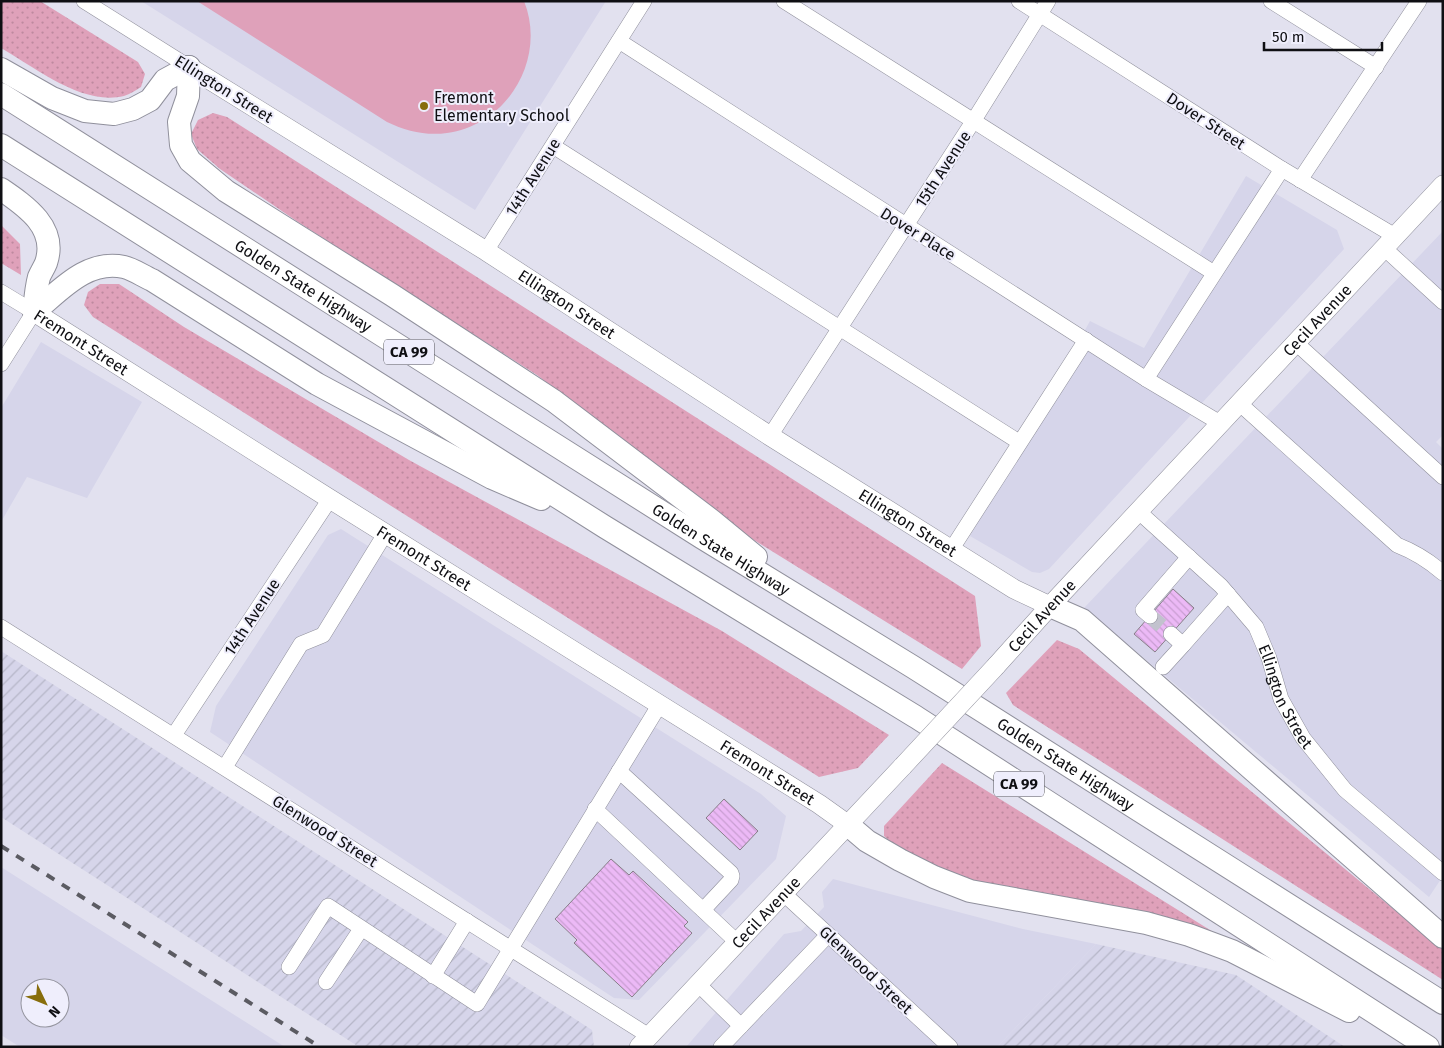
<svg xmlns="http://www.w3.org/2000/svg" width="1444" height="1048" viewBox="0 0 1444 1048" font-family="'Fira Sans',sans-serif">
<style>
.built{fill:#d6d5ea;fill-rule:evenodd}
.industrial{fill:url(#industrial-furrows)}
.grass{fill:url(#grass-dots)}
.park{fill:#dfa1ba}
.building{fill:url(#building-back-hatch);stroke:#887f89}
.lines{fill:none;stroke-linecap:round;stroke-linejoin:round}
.minor-tunnel{stroke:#c2c2ce;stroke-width:15;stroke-dasharray:15 8;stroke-linecap:butt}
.minor-casing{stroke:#90909c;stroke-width:16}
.major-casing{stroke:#90909c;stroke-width:20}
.highway-casing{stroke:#90909c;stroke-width:24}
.minor{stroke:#fff;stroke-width:15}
.major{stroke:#fff;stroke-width:19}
.highway{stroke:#fff;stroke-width:22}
.rail{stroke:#5b5b62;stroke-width:4;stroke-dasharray:9 9;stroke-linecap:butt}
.major-bridge-casing{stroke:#90909c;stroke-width:20;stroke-linecap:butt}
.major-bridge{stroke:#fff;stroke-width:19}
.poi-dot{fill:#876d0c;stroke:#efeefc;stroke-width:2}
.labels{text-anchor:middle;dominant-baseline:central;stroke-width:4;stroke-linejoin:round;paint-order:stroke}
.shield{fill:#efeefc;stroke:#525259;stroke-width:1}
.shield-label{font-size:15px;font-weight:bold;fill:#0f0f13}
.street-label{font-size:16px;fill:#0f0f13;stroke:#efeefc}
.poi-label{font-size:16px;fill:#0f0f13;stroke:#efeefc;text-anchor:start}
</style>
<defs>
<pattern id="industrial-furrows" width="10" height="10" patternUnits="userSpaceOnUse" patternTransform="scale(1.25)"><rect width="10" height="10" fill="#d6d5ea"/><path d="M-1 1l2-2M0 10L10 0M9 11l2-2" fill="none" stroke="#b6b6c8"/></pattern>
<pattern id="grass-dots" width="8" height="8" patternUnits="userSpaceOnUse" patternTransform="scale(1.25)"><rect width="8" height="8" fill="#dfa1ba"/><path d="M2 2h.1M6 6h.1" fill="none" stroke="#be899f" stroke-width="1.8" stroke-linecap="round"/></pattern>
<pattern id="building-back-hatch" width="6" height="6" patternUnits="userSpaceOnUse" patternTransform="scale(1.25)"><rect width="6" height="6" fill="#ecb9f6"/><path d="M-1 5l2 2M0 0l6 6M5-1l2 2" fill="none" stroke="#c99ed2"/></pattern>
</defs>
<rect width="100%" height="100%" fill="#e2e1ef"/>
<path class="built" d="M 141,1 L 606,1 L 475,210 Z
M 1246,176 L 1337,230 L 1344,249 L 1049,569 L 1040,573 L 1032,572 L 970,536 L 1090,321 L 1144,348 Z
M 1443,231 L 1443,435 L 1436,442 L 1443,449 L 1443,876 L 1429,897 L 1084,608 Z
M 41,342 L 142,402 L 87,498 L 27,477 L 1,522 L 1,408 Z
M 341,529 L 761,794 L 786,816 L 776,859 L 639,1000 L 614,998 L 210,732 L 216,706 L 328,535 Z
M 1,867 L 285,1047 L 20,1047 L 1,1035 ZM 30,988 L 60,988 L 60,1018 L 30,1018 Z
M 833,879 L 1023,929 L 1096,944 L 997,1047 L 686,1047 L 784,934 L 801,931 L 824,907 L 822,892 Z"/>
<path class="industrial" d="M 1,651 L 572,1017 L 592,1030 L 594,1047 L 359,1047 L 1,817 Z
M 1096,944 L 1236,975 L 1345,1047 L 997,1047 Z"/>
<path class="grass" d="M 1,1 L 40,1 L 138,62 L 145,74 L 141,87 C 136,90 130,94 124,96 C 82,106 36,68 1,48 Z
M 213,113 L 227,117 L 975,596 L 981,646 L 962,669 L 725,522 L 537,375 L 298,222 L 220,169 L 197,149 L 191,134 L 198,120 Z
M 1,225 L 20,244 L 21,275 L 1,263 Z
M 100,284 L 119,284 L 184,327 L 409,460 L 722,631 L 889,735 L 858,768 L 819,777 L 93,317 L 84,305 L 88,292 Z
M 1057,640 L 1079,649 L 1443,950 L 1443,980 L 1013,705 L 1006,693 Z
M 942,763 L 1226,940 L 972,883 L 904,853 L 884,836 L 884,826 Z"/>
<path class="park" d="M 197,1 L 524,1 C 547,58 508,125 447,133 C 426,136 406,131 387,122 Z"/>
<path class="building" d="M 1173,589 L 1194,608 L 1155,652 L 1134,634 Z
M 724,799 L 758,831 L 740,850 L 706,818 Z
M 611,859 L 629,875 L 633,871 L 688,922 L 684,926 L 692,933 L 632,997 L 574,943 L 577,940 L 555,919 Z"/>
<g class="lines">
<path class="minor-tunnel" d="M 1150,616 L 1171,634"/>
<g class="minor-casing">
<g id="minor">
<path d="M 84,1 L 189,67"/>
<path d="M 784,1 L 1214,273"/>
<path d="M 1019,1 L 1282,169 L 1395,236"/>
<path d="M 1271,1 L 1376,67"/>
<path d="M 619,41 L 1146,379 L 1220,423"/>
<path d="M 553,146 L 1019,442"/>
<path d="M 1300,180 L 1419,1"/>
<path d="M 1384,248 L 1443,302"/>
<path d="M 486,251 L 644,1"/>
<path d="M 1,292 L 34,312 L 1,364"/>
<path d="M 1295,342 L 1443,477"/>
<path d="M 1146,379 L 1282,169"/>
<path d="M 1239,403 L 1397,545 C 1415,552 1428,560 1443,573"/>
<path d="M 770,436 L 974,120 L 1048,1"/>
<path id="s1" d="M 1139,512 L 1221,586 L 1256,627 L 1269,658 L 1281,699 L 1303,738 L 1345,790 L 1443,873"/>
<path d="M 951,550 L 1086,340"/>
<path d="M 1150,616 L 1143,610 L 1189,557"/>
<path d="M 1,627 L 649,1036"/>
<path d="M 1171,634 L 1183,645 L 1228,594"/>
<path d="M 1163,667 L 1183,645"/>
<path d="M 174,735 L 330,499"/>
<path d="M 225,767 L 301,644 L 323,635 L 385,534"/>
<path d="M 619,771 L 731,873 L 732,876 L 731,880 L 703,910"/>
<path d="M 595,809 L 737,942"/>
<path d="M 783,893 L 950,1047"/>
<path d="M 289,967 L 328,906 L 477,1004 L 660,704"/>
<path d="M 433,976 L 467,921"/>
<path d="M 326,982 L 361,929"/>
<path d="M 698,984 L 741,1026 L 721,1047"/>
<path d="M 741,1026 L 828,935"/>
</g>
</g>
<g class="major-casing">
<g id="major">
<path id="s2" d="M 189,67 L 486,251 L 770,436 L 1014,589 L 1050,606"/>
<path id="s3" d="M 34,312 L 330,499 L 819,804 L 847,824"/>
<path id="s4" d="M 996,666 L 1050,606 L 1443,185"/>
<path id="s5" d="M 639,1047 L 903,766"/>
</g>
</g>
<g class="highway-casing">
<g id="highway">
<path d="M 189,67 L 188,96 L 179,122 L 181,145 L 190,161 L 226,191 L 392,295 L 554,401 L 711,520 L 756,557"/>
<path d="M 1,69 L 52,98 L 85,111 L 114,114 L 133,109 L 150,100 L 165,80 L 189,67"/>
<path id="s6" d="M 1,94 L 701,537 L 913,667 L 1443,1003"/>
<path d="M 1,145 L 605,527 L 916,717 L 1428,1047"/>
<path d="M 1,189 C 26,206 58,228 46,263 C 44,268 41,272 39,277 C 36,288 35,301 34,312"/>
<path d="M 34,312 C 60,291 86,259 124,267 C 133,269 143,276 152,280 L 317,384 L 492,478 L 541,499"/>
<path d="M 1050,606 L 1082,620 L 1443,937"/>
<path d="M 847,824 L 867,841 L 900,860 L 934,877 L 970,891 L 1146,923 L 1189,935 L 1232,951 L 1349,1011"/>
</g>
</g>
<use href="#minor" class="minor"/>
<use href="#major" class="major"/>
<use href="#highway" class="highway"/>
<path class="rail" d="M 1,846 L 320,1047"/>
<g class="major-bridge-casing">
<path id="major-bridge" d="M 903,766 L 996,666"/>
</g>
<use href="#major-bridge" class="major-bridge"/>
</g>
<circle class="poi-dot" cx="424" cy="106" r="5"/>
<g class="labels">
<g class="shield">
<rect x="384" y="339.5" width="50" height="25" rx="4"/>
<rect x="994" y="771.5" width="50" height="25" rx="4"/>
</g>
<g class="shield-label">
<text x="409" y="352">CA 99</text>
<text x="1019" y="784">CA 99</text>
</g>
<g class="street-label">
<text transform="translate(224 89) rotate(32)">Ellington Street</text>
<text transform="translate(1206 121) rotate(33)">Dover Street</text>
<text transform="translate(943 169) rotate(-57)">15th Avenue</text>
<text transform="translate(533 177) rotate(-58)">14th Avenue</text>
<text transform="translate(918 234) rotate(32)">Dover Place</text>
<text stroke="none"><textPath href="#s6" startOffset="358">Golden State Highway</textPath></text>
<text stroke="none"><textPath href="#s2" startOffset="446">Ellington Street</textPath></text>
<text stroke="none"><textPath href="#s4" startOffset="472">Cecil Avenue</textPath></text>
<text stroke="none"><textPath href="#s3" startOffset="56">Fremont Street</textPath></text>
<text stroke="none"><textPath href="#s2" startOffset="851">Ellington Street</textPath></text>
<text stroke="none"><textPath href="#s6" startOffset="852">Golden State Highway</textPath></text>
<text stroke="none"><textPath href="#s3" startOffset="461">Fremont Street</textPath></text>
<text stroke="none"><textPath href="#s4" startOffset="68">Cecil Avenue</textPath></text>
<text transform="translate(252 617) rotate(-57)">14th Avenue</text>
<text stroke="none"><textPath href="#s1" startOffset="240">Ellington Street</textPath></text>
<text stroke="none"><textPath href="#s6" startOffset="1258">Golden State Highway</textPath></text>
<text stroke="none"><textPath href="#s3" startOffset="866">Fremont Street</textPath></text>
<text transform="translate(325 831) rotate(32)">Glenwood Street</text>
<text stroke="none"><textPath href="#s5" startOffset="185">Cecil Avenue</textPath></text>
<text transform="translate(866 970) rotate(43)">Glenwood Street</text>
</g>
<g class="poi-label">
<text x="434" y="97">Fremont<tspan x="434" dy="18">Elementary School</tspan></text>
</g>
</g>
<rect width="1444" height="1048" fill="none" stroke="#0f0f13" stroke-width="5"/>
<g transform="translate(45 1003) rotate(133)"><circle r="24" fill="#efeefc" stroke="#95959f"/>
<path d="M0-4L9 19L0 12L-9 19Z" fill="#876d0c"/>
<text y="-8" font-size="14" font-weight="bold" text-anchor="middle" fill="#0f0f13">N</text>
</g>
<path d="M1264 42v8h118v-8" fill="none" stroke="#0f0f13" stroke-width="2.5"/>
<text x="1272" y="42" font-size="15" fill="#0f0f13" stroke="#efeefc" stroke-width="4" paint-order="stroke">50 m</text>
</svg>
